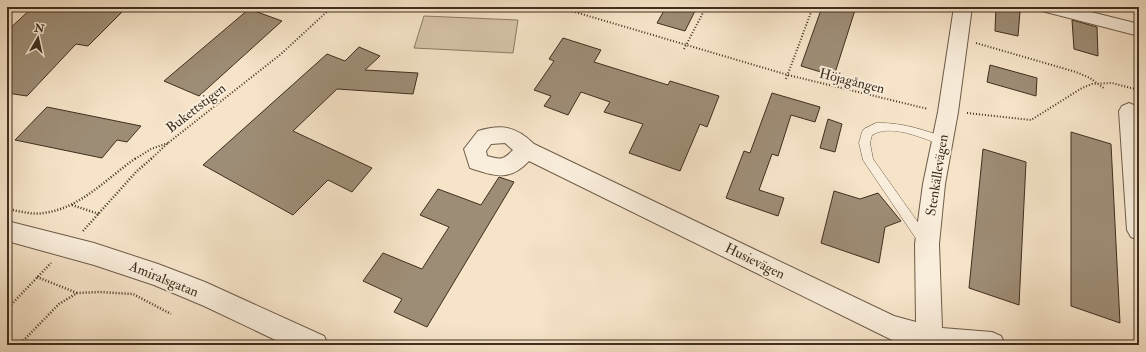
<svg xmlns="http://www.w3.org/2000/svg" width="1146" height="352" viewBox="0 0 1146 352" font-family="'IM FELL Double Pica',serif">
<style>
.green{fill:#d7c4ab;stroke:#8b7a64}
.building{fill:#9e8d76;stroke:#3f2f1e}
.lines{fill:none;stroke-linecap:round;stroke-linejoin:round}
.service-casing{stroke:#6d5c48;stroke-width:1}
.minor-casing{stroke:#6d5c48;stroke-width:2}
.tertiary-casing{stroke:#6d5c48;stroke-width:2}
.path-far1{stroke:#3f2f1e;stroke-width:2;stroke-dasharray:1 2;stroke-linecap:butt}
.path{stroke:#3f2f1e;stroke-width:2.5;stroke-dasharray:1 2;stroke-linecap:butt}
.service{fill:#f9eddb;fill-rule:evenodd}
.minor{fill:#f9eddb;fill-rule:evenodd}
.tertiary{fill:#f9eddb;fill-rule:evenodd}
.labels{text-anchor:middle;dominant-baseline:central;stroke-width:4;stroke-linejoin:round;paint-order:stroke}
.street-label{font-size:14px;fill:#3f2f1e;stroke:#f9eddb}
</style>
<rect width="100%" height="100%" fill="#f6e3c8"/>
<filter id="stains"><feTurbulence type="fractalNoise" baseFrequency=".005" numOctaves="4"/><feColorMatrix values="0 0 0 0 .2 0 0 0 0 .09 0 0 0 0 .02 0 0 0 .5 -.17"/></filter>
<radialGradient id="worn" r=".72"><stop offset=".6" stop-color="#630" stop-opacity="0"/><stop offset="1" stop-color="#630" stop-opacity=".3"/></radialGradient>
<path class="green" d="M 424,16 L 518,20 L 513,53 L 414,48 Z"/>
<path class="building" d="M 33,7 L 127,7 L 88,46 L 76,44 L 27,96 L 7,93 L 7,31 Z
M 666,7 L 697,7 L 685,31 L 657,23 Z
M 822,7 L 856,7 L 834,76 L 801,66 Z
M 996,7 L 1020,12 L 1018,36 L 995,31 Z
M 249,9 L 282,21 L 199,96 L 164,81 Z
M 1072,20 L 1097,27 L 1098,56 L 1074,49 Z
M 563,38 L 601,50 L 594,62 L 668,85 L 670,81 L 719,96 L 707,127 L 700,124 L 680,171 L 629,153 L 643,124 L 604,112 L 610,102 L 581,92 L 568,115 L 544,106 L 551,96 L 534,90 L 554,61 L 549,59 Z
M 359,47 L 380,56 L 365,70 L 418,73 L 413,94 L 337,89 L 293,131 L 372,168 L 352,192 L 328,180 L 293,215 L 203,165 L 327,54 L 345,61 Z
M 990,65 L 1037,78 L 1036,96 L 987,82 Z
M 772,93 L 820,107 L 815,122 L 791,115 L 778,156 L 772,154 L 759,190 L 784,198 L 778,216 L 726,198 L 744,151 L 750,153 Z
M 47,107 L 141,126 L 127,142 L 117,140 L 102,158 L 15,140 Z
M 828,119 L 842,124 L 835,152 L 820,148 Z
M 1071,132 L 1111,144 L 1120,323 L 1071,306 Z
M 983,149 L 1026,162 L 1019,305 L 969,288 Z
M 499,177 L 514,182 L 427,327 L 394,312 L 402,299 L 363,281 L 383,253 L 422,269 L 449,227 L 420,215 L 438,189 L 481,205 Z
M 834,191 L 860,199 L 878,193 L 901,221 L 885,227 L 879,263 L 821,243 Z"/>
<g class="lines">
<g class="service-casing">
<path id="service" d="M 876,123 C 901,122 924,130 947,138 L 948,141 L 947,144 L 943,145 C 923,139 892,123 872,135 L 870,143 L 873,159 L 929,238 L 931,242 L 929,246 L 925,247 L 921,246 L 863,160 L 859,143 L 862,132 L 864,129 Z"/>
</g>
<g class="minor-casing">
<path id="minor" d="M 954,7 L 972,7 L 958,112 L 945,184 L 939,244 L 942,328 L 992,332 L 1001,336 L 1005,345 L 908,345 L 890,339 L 529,161 C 509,182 495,176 470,168 L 464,149 L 478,131 C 501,124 516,126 534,144 L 894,316 L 916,322 L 915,244 L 923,184 L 938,112 ZM 505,143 L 513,150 C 503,160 501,160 487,156 L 486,151 L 491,144 Z
M 1039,7 L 1071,7 L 1139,24 L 1139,36 L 1042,11 Z
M 1129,103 L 1136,106 L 1139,111 L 1139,240 L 1131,237 L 1127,230 L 1119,111 L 1122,106 Z"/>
</g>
<g class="tertiary-casing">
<path id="tertiary" d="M 7,221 L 94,243 L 158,264 L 205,282 L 324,336 L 328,345 L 286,345 L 204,306 L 154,285 L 94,265 L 7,241 Z"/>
</g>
<path class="path-far1" d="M 558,7 L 788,75 L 928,109
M 976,43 L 1076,72 L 1090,78 L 1105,89
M 684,49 L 706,7
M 786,79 L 813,7
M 967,113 L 1031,120 L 1082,88 L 1092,84 L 1112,83 L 1139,90
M 135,159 L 151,149 L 168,143
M 151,159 L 168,143 L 281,54 L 332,7"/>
<path class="path" d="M 72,205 L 99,214
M 7,209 C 19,211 32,215 44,213 C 81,208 107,178 136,158
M 83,231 L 136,172 L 152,158
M 37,277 L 77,293
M 7,309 L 51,263
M 19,345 L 59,304 L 77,293 L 99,292 L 133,294 L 171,314"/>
<use href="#service" class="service"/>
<use href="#minor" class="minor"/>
<use href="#tertiary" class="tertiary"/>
</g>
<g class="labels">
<g class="street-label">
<text transform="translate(852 81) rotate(14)">Höjagången</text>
<text transform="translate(196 108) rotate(-38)">Bukettstigen</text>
<text transform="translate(937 175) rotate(-81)">Stenkällevägen</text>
<text transform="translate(755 261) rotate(26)">Husievägen</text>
<text transform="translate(164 279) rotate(22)">Amiralsgatan</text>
</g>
</g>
<rect width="1146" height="352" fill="none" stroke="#f6e3c8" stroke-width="24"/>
<rect x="8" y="8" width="1130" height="336" fill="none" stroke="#3f2f1e" stroke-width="2"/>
<rect x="12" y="12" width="1122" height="328" fill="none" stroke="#3f2f1e"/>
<g transform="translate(38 38) rotate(9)" stroke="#f9eddb" stroke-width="3" paint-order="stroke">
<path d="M0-3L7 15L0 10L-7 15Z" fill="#3f2f1e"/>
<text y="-6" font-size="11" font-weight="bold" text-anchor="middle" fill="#3f2f1e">N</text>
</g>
<rect width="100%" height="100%" filter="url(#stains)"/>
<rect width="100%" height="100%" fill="url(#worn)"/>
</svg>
